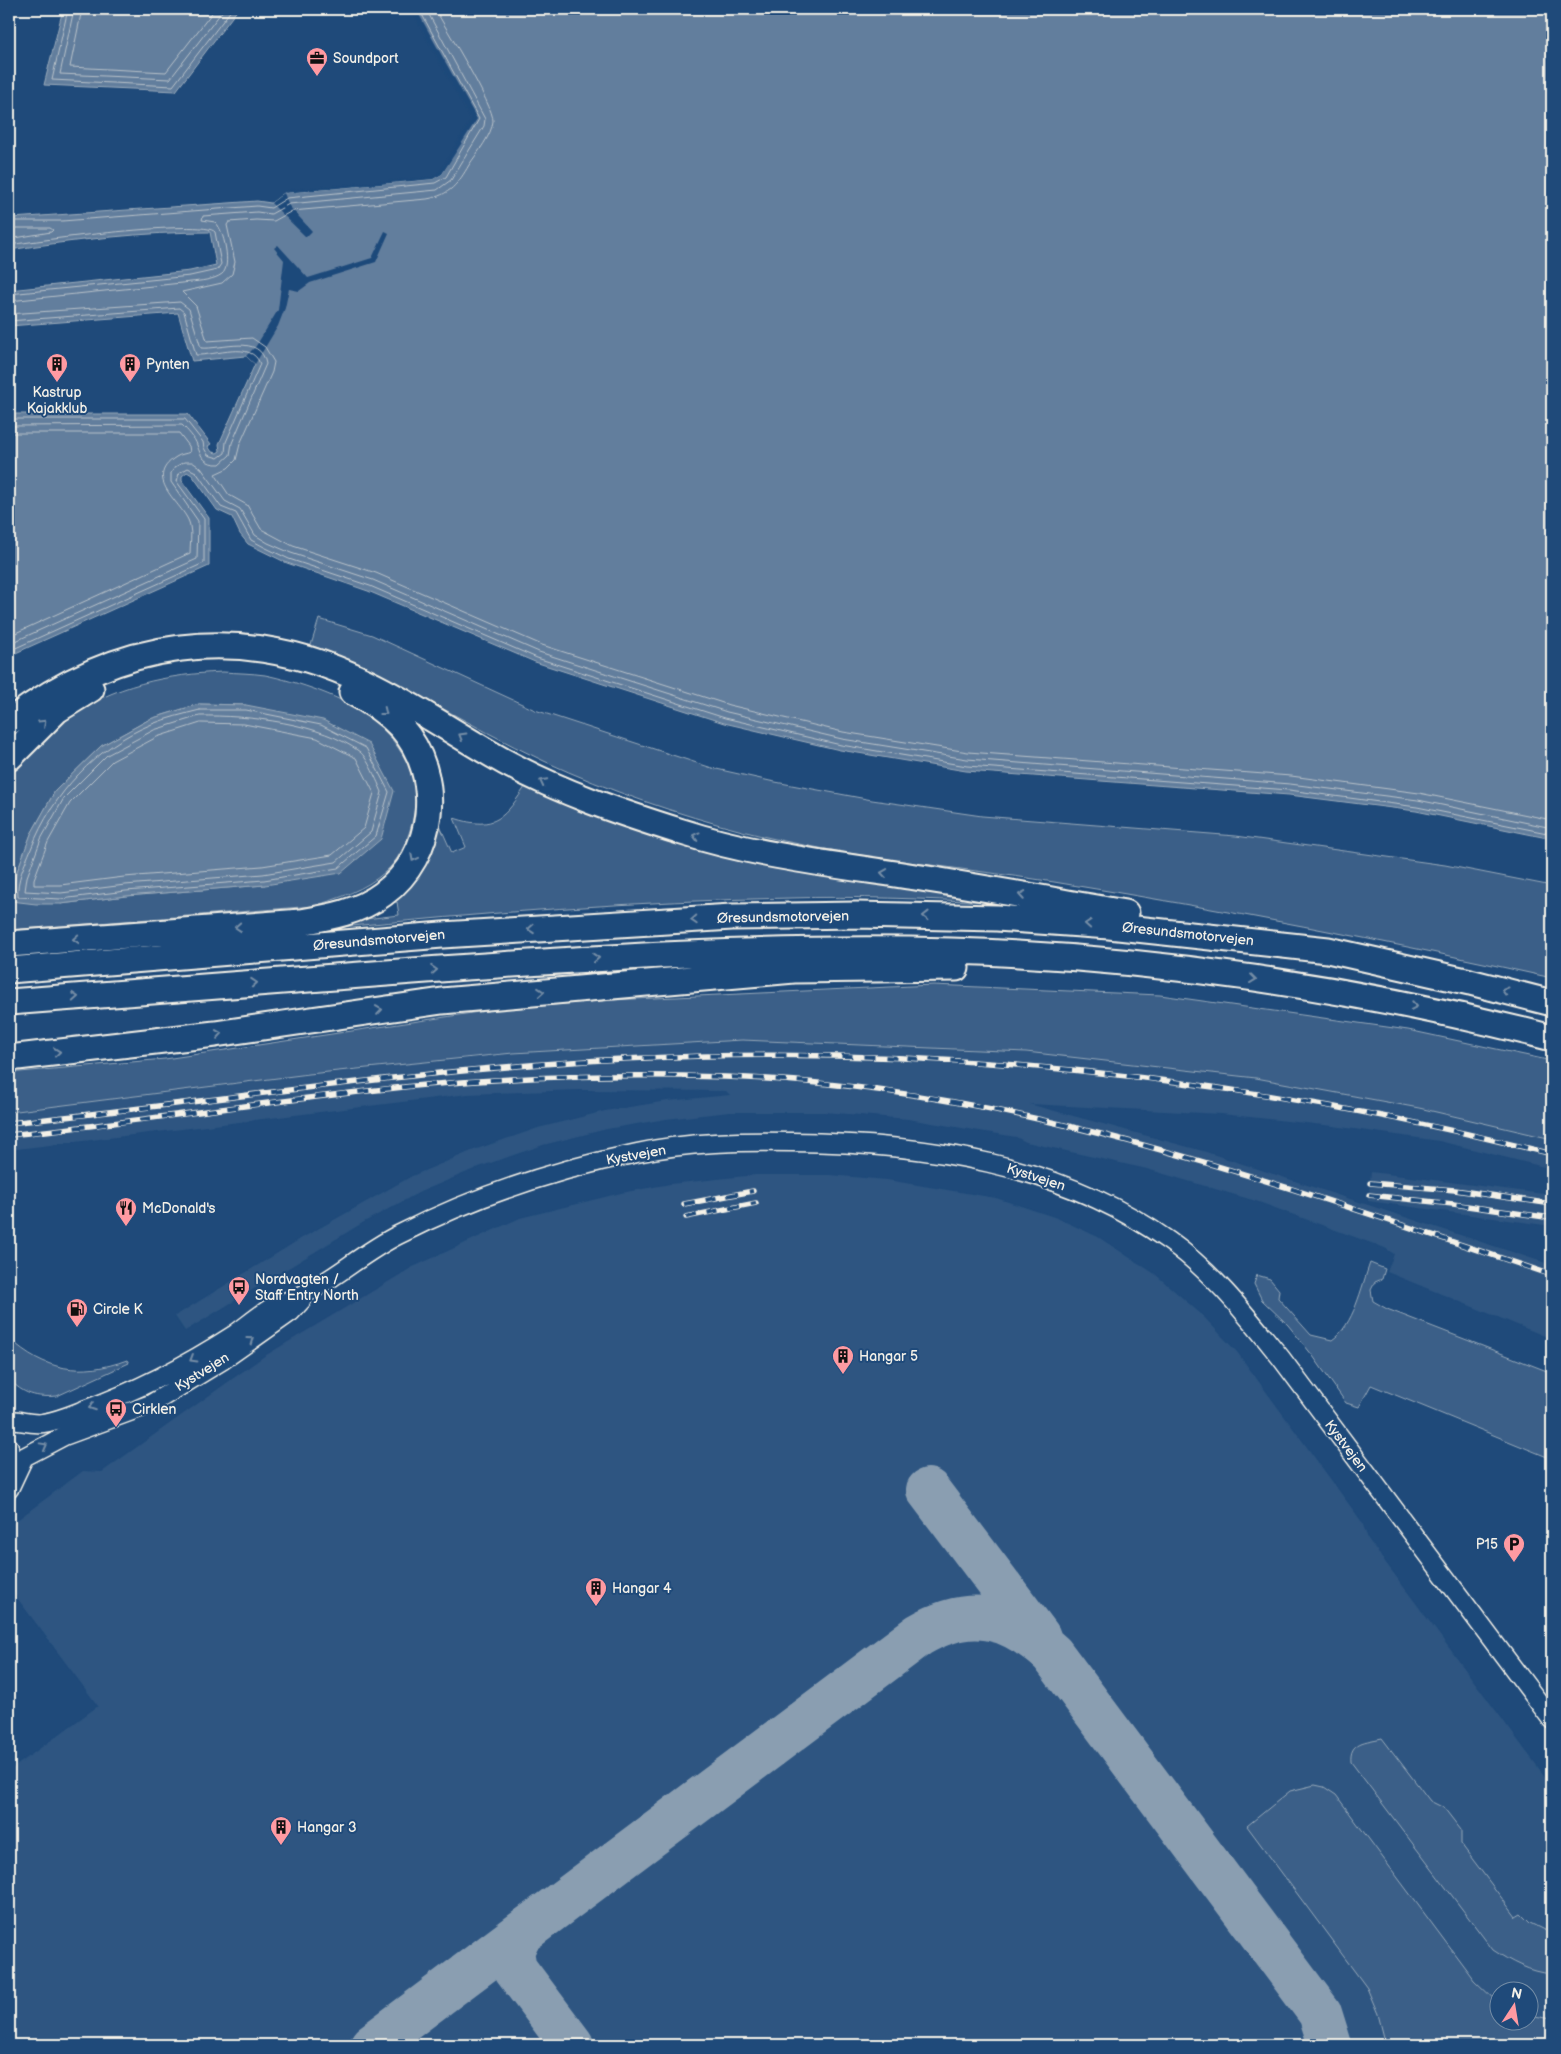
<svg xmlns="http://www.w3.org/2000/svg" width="1561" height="2054" viewBox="0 0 1561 2054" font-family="'Balsamiq Sans',sans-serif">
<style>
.built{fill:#2d5581;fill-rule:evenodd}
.green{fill:#3a5f88;stroke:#97a8b8;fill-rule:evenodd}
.water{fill:#627e9d;stroke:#9cacbb}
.pier{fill:#1f4a7a}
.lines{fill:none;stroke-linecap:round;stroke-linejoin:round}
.shore{stroke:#bac3ca;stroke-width:1}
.taxiway{stroke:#8a9eb1;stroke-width:44}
.tertiary-casing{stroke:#f4f1e8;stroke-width:21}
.motorway-casing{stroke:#f4f1e8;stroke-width:29}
.tertiary{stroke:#1f4a7a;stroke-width:18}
.motorway{stroke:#1f4a7a;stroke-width:25}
.rail-casing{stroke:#f4f1e8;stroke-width:5.5}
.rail{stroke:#1f4a7a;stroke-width:4;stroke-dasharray:11;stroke-linecap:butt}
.oneway{stroke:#748da6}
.labels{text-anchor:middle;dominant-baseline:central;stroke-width:4;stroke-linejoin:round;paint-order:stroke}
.poi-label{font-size:14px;fill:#f4f1e8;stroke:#1f4a7a;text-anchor:start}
.street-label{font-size:14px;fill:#f4f1e8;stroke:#1f4a7a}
</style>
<rect width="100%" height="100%" fill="#1f4a7a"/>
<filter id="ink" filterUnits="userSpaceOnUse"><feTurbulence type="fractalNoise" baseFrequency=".02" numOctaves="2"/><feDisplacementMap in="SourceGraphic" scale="10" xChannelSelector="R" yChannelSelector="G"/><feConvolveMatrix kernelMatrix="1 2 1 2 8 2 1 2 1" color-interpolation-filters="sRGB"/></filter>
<g filter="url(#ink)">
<path class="built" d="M 742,1040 L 1026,1052 L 1256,1078 L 1419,1108 L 1552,1139 L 1552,1169 L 1439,1141 L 1333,1126 L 1221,1114 L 1029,1104 L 1203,1151 L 1552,1265 L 1552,1339 L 1387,1272 L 1394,1254 L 1385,1248 L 1256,1201 L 1147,1169 L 1026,1142 L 1016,1137 L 908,1119 L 824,1112 L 730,1112 L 666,1119 L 607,1129 L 543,1145 L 479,1167 L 420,1192 L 364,1222 L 185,1331 L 175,1316 L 302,1238 L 412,1176 L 474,1150 L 538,1128 L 605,1111 L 667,1101 L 730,1095 L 726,1091 L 580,1090 L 468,1094 L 9,1150 L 9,1112 L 309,1074 L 513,1053 Z
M 1371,1172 L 1552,1195 L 1552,1226 L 1368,1201 Z
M 755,1175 L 830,1175 L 887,1180 L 996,1198 L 1057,1218 L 1098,1237 L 1155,1274 L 1202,1315 L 1237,1352 L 1362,1522 L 1368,1539 L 1552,1786 L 1552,2045 L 9,2045 L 9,1771 L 98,1706 L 9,1587 L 9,1526 L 83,1471 L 102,1472 L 263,1357 L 413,1267 L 520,1218 L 621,1193 L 670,1184 ZM 1498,1992 L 1528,1992 L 1528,2022 L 1498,2022 Z"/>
<path class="green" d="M 319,619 L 372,635 L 535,710 L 712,768 L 770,781 L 872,800 L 982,816 L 1236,836 L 1445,865 L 1552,886 L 1552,978 C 1387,941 1221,909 1054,882 C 952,866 847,858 746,832 C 677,814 609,791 544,761 C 465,724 392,676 311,645 Z
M 223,672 C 237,673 251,673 265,675 C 295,681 346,698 370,717 C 387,731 402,750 411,771 C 423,800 409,852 385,872 C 365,890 339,898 314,906 L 9,930 L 9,776 C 28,757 46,736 67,719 C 111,685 170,674 223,672 ZM 199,704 L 246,705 L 265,885 L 126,896 L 61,904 L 16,874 L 31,834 L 55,791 L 101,746 L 150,719 Z
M 527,784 L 989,902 C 923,899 856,896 790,898 C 635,901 484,913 331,928 L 340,922 L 399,915 L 397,902 L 380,904 L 436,817 L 452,853 L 466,847 L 454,818 C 496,832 505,817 527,784 Z
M 933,985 L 1160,995 L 1408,1030 L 1552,1061 L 1552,1139 L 1419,1108 L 1256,1078 L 1026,1052 L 742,1040 L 513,1053 L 309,1074 L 9,1112 L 9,1073 L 165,1059 L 492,1010 L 612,1000 Z
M 1370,1263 L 1385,1269 L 1382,1279 L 1375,1282 L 1371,1290 L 1373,1301 L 1387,1309 L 1552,1373 L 1552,1459 L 1371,1385 L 1359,1407 L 1346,1403 L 1313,1356 L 1288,1325 L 1262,1300 L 1254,1284 L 1257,1275 L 1270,1279 L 1279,1290 L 1278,1298 L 1311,1335 L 1332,1340 C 1354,1325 1361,1288 1370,1263 Z
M 9,1338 C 45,1371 81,1377 127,1360 L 129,1363 L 57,1396 C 36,1398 23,1394 9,1379 Z
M 1382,1738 L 1430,1801 L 1444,1808 L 1461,1830 L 1461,1844 L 1516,1917 L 1521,1914 L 1530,1923 L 1552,1934 L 1552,1974 C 1530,1972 1511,1962 1493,1950 L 1351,1762 C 1349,1741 1366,1742 1382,1738 Z
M 1315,1785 L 1324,1787 L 1336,1795 L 1474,1980 L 1498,2003 L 1498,2022 L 1528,2022 L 1529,2015 L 1552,2019 L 1552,2045 L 1386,2045 L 1378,2014 L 1367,1988 L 1247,1826 L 1290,1791 Z"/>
<path class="water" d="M 63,9 L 238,9 L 176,91 L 44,85 Z
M 413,9 L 1552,9 L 1552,839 L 1416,811 L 1289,795 L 966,771 L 840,750 L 724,723 L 535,662 L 368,591 L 287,563 L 248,544 L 240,534 L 232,517 L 217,510 L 192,475 L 187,472 L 182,476 L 182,481 L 209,518 L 209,566 L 9,656 L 9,414 L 188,414 L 211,444 L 208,446 L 212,452 L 217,453 L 220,451 L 219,444 L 255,364 L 246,356 L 192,361 L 178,313 L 9,326 L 9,290 L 190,271 L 216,265 L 210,232 C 143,232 75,240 9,250 L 9,216 L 12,215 L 12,218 L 257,201 L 271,203 L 284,193 L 433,179 L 442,174 L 474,120 Z
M 199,704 L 246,705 L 323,720 L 369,744 L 394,791 L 381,839 L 341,873 L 265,885 L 126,896 L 61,904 L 36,904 L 11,901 L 16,874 L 31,834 L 55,791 L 101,746 L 150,719 Z"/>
<path class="pier" d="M 411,9 L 416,9 L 477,119 L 442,174 L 433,179 L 284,193 L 289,206 L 312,231 L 306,237 L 271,203 L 284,193 L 290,190 L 432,177 L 440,172 L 471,120 Z
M 385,231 L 389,233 L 376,262 L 310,283 L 299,291 L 289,289 L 285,308 L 278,326 L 255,364 L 246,356 L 256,346 L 278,310 L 284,260 L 274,248 L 278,245 L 308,278 L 372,258 Z"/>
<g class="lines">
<path class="shore" d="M 68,9 L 52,80 L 173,86 L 232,9
M 74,9 L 60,74 L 170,79 L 224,9
M 82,9 L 70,67 L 166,72 L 215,9
M 435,9 C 445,27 494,106 493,121 C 492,135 477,153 469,165 C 458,184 450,195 427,199 L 292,211 L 274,221 L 256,220 L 229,222 L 227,225 L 235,262 L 232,274 L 222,283 L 182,292 L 196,306 L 207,341 L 252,338 L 265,347 L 274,362 L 272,372 L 240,444 L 236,460 L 228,468 L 215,474 L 229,495 L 247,505 L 261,529 L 293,546 L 376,573 L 542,645 L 729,705 L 843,732 L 968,752 L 1291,776 L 1419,793 L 1552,820
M 9,221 L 62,221 L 257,206 L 271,208 L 287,198 L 435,183 L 446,177 L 479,119 L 419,9
M 9,228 L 50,228 L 53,230 L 51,232 L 9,239
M 9,245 C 34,241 205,218 215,232 L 221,264 L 217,270 L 190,276 L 9,294
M 9,301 L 191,282 C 200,281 214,280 222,274 C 232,267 224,229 215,222 L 202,220 L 203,216 L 257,212 L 271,214 L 289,204 L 437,190 L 451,180 L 484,126 L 485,119 L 426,9
M 9,314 L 180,302 L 189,309 L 201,348 C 221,350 261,333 266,364 L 232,443 L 230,455 L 220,464 C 205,465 201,457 197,445 C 195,438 187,430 182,425 L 9,426
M 9,321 L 179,308 L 184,312 L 196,355 C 215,356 252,340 260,364 L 226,442 L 225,453 L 218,458 L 208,455 L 204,448 L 203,442 L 185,419 L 9,419
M 9,433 L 179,433 L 189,446 L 190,452 C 186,454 180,454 176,457 C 140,480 187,505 190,526 C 192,534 190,544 190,553 L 9,636
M 9,644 L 197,559 L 198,521 L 171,482 L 171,473 L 175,467 L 184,462 L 192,462 L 201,468 L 225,501 L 240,509 L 255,535 L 268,543 L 291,553 L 373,580 L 539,652 L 727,712 L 842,739 L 967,759 L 1290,784 L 1418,800 L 1552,828
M 9,651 L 204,563 L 204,519 L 177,482 L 179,473 L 188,468 L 196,472 L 221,507 L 236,513 L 251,540 L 266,548 L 289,559 L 370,586 L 537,658 L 725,718 L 841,745 L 967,766 L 1289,790 L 1417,807 L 1552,834
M 200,710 L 246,710 L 321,725 L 366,748 L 389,792 L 376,836 L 338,868 L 264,880 L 126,891 L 61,899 L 18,897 C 16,881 25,864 31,849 C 53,793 96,747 152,724 C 167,718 184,714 200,710 Z
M 200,716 C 247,715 322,723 360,752 C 367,757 378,783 382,792 L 371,832 L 336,862 L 263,874 L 125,885 L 61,893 L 25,891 L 27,877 L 41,839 L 64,798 L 107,755 L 154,730 Z
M 201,723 L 244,724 L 317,738 L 356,758 L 374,793 L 364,828 L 332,855 L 262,866 L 124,877 L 60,885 L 34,885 L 34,879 L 48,842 L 70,803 L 112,761 L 157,737 Z"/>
<path class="taxiway" d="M 928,1490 L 1039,1637
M 520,1934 L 512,1951 L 515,1969 L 572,2045
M 372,2045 L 919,1635 C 971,1605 1009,1615 1052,1654 L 1320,2013 L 1330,2045"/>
<g class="tertiary-casing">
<path id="tertiary" d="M 9,1420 C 21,1420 31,1425 43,1423 C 57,1421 71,1415 84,1410 C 137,1391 187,1365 235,1334 C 246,1326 257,1317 269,1309 C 282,1302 296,1299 308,1292 C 339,1275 366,1251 398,1235 C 473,1197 554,1170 637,1153 C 688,1142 741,1141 792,1142 C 922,1143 1060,1163 1169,1241 C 1213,1272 1247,1316 1281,1358 L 1552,1720
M 9,1447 L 12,1480
M 9,1489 L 24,1457 L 64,1436 L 151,1404 L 223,1360 L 291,1312 L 302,1300"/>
</g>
<g class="motorway-casing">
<path id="motorway" d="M 9,722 C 117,639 241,621 366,682 C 414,705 458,736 505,762 C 560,792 621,813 682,832 C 757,856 837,865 915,877 C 986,888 1056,901 1126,913
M 9,758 L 57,710 L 91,689
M 9,944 L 301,922 C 330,917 359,912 383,894 C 436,855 444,776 401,727 C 387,712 370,701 352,692
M 9,970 L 442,935 L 732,917 L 857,915 L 997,918 L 1109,926 L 1328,950 L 1470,982 L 1552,1003
M 9,1002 C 144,992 278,981 413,971 C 592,958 771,946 951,951 C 1151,957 1358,988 1552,1038
M 9,1058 L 215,1034 L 442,1001 L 794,970 L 956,968"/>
</g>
<use href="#tertiary" class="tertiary"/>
<use href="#motorway" class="motorway"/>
<g class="rail-casing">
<path id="rail" d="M 9,1123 C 214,1102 417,1069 623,1059 C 935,1043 1249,1078 1552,1154
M 9,1135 C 148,1121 286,1098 425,1085 C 525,1076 625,1074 725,1077 C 1014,1086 1281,1185 1552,1275
M 1370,1183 L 1455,1190 L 1552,1204
M 1369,1195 L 1453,1204 L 1552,1218
M 684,1204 L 753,1191
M 686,1217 L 756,1203"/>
</g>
<use href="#rail" class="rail"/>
</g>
<defs><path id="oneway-chevron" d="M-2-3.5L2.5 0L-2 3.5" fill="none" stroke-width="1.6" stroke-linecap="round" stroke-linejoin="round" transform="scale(1.25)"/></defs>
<g class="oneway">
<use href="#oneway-chevron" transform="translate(384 712) rotate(38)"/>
<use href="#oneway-chevron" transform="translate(43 723) rotate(-43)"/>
<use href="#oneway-chevron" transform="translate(462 736) rotate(-149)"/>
<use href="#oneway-chevron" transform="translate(543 782) rotate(-153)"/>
<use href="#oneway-chevron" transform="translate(696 836) rotate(-165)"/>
<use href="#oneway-chevron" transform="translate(414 858) rotate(118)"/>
<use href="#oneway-chevron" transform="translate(884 873) rotate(-171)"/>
<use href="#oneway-chevron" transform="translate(1022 895) rotate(-170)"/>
<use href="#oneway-chevron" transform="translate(926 916) rotate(-179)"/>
<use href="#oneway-chevron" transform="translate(694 920) rotate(177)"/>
<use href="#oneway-chevron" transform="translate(1088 924) rotate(-176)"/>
<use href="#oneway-chevron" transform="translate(238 927) rotate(176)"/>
<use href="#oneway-chevron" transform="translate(531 929) rotate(176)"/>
<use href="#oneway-chevron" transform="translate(76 939) rotate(176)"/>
<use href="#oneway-chevron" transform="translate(596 958) rotate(-4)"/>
<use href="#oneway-chevron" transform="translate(434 970) rotate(-4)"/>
<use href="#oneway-chevron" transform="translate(1253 979) rotate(7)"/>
<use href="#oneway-chevron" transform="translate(254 983) rotate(-4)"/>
<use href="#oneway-chevron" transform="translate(1505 991) rotate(-165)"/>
<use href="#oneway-chevron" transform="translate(541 992) rotate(-5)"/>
<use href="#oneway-chevron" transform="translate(75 997) rotate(-4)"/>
<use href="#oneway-chevron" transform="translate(1414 1006) rotate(10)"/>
<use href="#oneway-chevron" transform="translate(379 1010) rotate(-8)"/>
<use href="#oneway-chevron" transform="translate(219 1034) rotate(-8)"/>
<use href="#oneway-chevron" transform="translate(57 1052) rotate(-6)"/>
<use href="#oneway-chevron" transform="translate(251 1340) rotate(-36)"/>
<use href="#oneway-chevron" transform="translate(193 1359) rotate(149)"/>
<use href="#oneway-chevron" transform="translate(92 1407) rotate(160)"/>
<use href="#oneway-chevron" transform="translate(44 1446) rotate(-29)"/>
</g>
</g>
<defs>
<g id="office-pin" transform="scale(1.125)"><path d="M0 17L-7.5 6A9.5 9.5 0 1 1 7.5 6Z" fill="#ff9aa2" stroke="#1f4a7a"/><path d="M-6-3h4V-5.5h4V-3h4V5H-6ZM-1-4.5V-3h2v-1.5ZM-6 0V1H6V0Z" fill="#111"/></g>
<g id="building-pin" transform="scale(1.125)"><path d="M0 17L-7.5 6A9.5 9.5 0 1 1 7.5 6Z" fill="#ff9aa2" stroke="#1f4a7a"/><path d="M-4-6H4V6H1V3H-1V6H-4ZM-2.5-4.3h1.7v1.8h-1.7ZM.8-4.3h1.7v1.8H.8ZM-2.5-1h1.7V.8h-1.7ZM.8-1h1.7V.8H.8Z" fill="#111"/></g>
<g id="restaurant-pin" transform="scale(1.125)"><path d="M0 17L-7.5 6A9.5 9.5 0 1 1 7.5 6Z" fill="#ff9aa2" stroke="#1f4a7a"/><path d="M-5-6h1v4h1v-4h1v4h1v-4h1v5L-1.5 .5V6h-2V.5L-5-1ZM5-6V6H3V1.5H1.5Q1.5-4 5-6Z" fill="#111"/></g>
<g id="bus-pin" transform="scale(1.125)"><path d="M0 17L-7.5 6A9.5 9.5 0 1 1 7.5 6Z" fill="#ff9aa2" stroke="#1f4a7a"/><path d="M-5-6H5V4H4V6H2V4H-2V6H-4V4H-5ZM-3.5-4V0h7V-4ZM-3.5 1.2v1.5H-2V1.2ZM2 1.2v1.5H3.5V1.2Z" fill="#111"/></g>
<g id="fuel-pin" transform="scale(1.125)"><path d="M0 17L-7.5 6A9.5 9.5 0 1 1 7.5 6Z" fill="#ff9aa2" stroke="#1f4a7a"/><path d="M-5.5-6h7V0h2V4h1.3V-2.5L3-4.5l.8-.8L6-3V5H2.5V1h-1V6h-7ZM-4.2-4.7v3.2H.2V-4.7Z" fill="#111"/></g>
<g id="parking-pin" transform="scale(1.125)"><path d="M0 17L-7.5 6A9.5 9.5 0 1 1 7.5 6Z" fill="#ff9aa2" stroke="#1f4a7a"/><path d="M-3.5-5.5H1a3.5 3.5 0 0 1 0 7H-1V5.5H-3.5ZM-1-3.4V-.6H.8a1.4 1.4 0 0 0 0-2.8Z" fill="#111"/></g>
</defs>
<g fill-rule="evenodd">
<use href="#office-pin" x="317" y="58"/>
<use href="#building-pin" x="57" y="364"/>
<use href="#building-pin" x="130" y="364"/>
<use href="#restaurant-pin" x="126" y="1208"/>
<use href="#bus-pin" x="239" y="1287"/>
<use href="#fuel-pin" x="77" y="1309"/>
<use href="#building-pin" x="843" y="1356"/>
<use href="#bus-pin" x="116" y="1409"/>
<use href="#parking-pin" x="1514" y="1544"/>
<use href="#building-pin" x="596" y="1588"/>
<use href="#building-pin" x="281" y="1827"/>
</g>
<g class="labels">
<g class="poi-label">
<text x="333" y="58">Soundport</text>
<text x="146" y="364">Pynten</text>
<text x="57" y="392" text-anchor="middle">Kastrup<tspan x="57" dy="16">Kajakklub</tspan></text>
<text x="142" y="1208">McDonald's</text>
<text x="255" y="1279">Nordvagten /<tspan x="255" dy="16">Staff Entry North</tspan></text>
<text x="93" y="1309">Circle K</text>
<text x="859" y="1356">Hangar 5</text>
<text x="132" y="1409">Cirklen</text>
<text x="1498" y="1544" text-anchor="end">P15</text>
<text x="612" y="1588">Hangar 4</text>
<text x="297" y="1827">Hangar 3</text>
</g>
<g class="street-label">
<text transform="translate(783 917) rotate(-1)">Øresundsmotorvejen</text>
<text transform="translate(1188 934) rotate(6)">Øresundsmotorvejen</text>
<text transform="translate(379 940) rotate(-5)">Øresundsmotorvejen</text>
<text transform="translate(636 1155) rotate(-10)">Kystvejen</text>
<text transform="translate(1036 1177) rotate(18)">Kystvejen</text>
<text transform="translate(202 1372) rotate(-32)">Kystvejen</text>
<text transform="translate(1346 1446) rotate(53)">Kystvejen</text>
</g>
</g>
<rect width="1561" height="2054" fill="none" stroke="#1f4a7a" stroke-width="30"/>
<rect x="15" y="15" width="1531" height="2024" fill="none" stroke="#f4f1e8" stroke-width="2" filter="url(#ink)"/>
<g transform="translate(1514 2006) rotate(12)"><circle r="24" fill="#1f4a7a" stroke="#748da6"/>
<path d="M0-4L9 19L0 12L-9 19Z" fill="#ff9aa2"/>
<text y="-8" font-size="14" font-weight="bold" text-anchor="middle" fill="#f4f1e8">N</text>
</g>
</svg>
